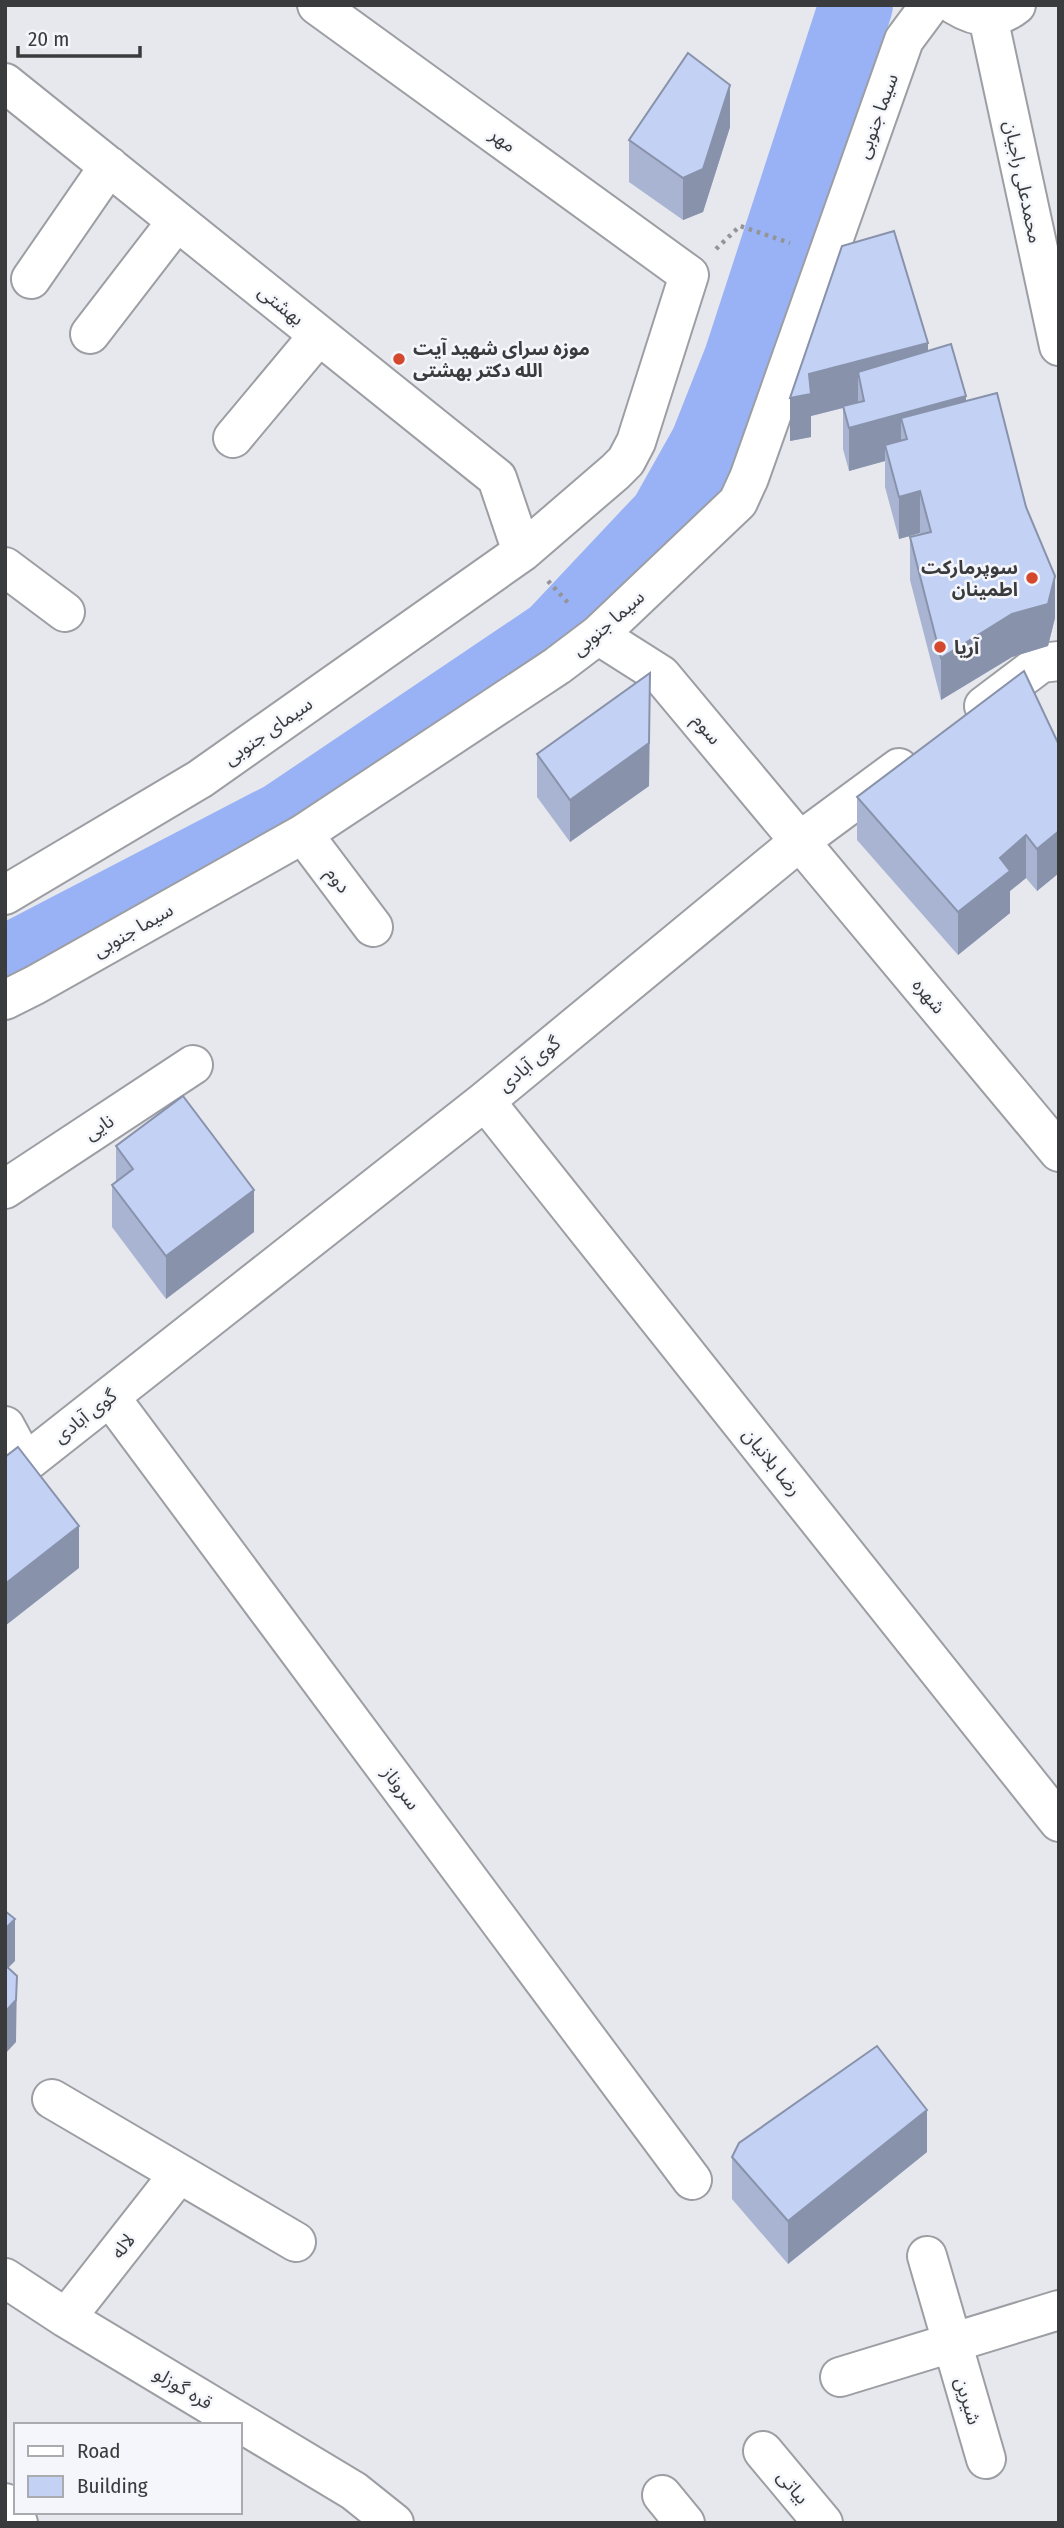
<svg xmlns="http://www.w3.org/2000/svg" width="1064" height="2528" viewBox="0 0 1064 2528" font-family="'Fira Sans Condensed','Noto Sans Arabic',sans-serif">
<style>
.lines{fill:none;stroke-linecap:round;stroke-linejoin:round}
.river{stroke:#99b2f6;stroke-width:74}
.minor-casing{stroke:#9c9ea3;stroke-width:42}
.major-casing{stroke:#9c9ea3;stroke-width:42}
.path{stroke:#939497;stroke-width:4.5;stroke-dasharray:3.5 5;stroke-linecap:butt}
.minor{stroke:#fff;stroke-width:38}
.major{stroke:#fff;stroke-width:38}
.wall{fill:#a8b4d2}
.shaded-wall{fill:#8892ab}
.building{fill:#c3d1f4;stroke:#8892ab;stroke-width:2}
.poi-dot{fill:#d4492e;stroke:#f4f6fb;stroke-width:2.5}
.labels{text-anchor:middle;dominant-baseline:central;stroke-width:5;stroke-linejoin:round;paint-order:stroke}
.street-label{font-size:19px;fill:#3a3b3d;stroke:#f4f6fb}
.poi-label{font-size:19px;font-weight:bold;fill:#3a3b3d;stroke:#f4f6fb;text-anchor:start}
</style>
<rect width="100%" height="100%" fill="#e7e8ed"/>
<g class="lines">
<path class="river" d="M 5,963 L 284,818 L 554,636 L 666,517 L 707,444 L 741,358 L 856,5"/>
<g class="minor-casing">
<path id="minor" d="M 955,5 C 976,18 996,21 1016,5
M 5,83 L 497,478 L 522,552
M 31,279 L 109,166
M 90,334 L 177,221
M 233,438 L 319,335
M 5,567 L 65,612
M 598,635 L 661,675 L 1059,1152
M 984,706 L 1041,663 L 1059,661
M 303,834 L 373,927
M 5,895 L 200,779 L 522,552 L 615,472 L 626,461 L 636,442 L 689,275 L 317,5
M 5,1000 L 35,985 L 303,834 L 557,666 L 598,635 L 738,502 L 749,478 L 904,40 L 930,5
M 485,1101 L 1059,1822
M 5,1189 L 193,1065
M 110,1397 L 692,2180
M 5,1426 L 25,1463
M 5,1479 L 485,1101 L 800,841 L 899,768
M 52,2099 L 296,2242
M 927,2256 L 986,2459
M 5,2278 L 66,2318 L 354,2491 L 394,2523
M 66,2318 L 179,2174
M 840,2377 L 1059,2310
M 763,2451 L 823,2523
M 662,2495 L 685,2523
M 5,2503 L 18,2523"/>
</g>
<g class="major-casing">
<path id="major" d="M 988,17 L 1059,346"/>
</g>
<path class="path" d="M 716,249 L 740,226 L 790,243
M 548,581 L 571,606"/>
<use href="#minor" class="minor"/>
<use href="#major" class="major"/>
</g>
<path class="wall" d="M 730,127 L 703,212 L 683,220 L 629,182 L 629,140 Z
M 842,246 L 928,351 L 966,401 L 1026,507 L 1055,618 L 1048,646 L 1012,657 L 941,700 L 910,580 L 910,537 L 921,535 L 920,533 L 899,539 L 885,487 L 885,461 L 849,471 L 843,449 L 843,408 L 811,416 L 811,437 L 790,441 Z
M 650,715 L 649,786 L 570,842 L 537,797 L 537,754 Z
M 1059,745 L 1059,873 L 1037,891 L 1026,878 L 1010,891 L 1010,913 L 958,955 L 857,840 L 857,797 Z
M 116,1146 L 254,1232 L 166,1299 L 112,1227 L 112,1185 L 116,1182 Z
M 927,2152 L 788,2264 L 732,2199 L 732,2157 Z"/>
<path class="shaded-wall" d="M 730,85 L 730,127 L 703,212 L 683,220 L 683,178 Z
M 928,343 L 928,386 L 858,372 L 858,404 L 811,416 L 811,437 L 790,441 L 790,398 L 809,374 Z
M 966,396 L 966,438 L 907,439 L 901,418 L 901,456 L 885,445 L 885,461 L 849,471 L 849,428 Z
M 920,491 L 920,533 L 899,539 L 899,497 Z
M 1055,576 L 1055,618 L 1048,646 L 1012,657 L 941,700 L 941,658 Z
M 650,673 L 649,786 L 570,842 L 570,800 Z
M 1059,831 L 1059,873 L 1037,891 L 1037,849 Z
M 1026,835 L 1026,878 L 1010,891 L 1010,913 L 958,955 L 958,912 L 1000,858 Z
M 254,1190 L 254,1232 L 166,1299 L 166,1256 Z
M 79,1526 L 79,1568 L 5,1626 L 5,1584 Z
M 15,1919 L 15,1961 L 5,1971 L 5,1929 Z
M 17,1976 L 16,2042 L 5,2054 L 5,2012 Z
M 927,2110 L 927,2152 L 788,2264 L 788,2221 Z"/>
<path class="building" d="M 688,53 L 730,85 L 703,169 L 683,178 L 629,140 Z
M 894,231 L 928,343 L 809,374 L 811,394 L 790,398 L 842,246 Z
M 951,344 L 966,396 L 849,428 L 843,406 L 864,401 L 858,372 Z
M 997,393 L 1026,507 L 1055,576 L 1048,604 L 1012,614 L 941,658 L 910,537 L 931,532 L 920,491 L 899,497 L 885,445 L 907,439 L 901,418 Z
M 1024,671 L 1059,745 L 1059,831 L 1037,849 L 1026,835 L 1000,858 L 1010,871 L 958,912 L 857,797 Z
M 650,673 L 649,743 L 570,800 L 537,754 Z
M 183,1096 L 254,1190 L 166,1256 L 112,1185 L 133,1169 L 116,1146 Z
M 18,1447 L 79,1526 L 5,1584 L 5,1457 Z
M 5,1911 L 15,1919 L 5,1929 Z
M 5,1965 L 17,1976 L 16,2000 L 5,2012 Z
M 877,2046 L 927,2110 L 788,2221 L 732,2157 L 739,2143 Z"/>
<g class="poi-dot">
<circle cx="399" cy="359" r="7"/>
<circle cx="1032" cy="578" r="7"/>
<circle cx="940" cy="647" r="7"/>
</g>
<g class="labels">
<g class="street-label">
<text transform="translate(877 116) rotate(-70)">سیما جنوبی</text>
<text transform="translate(503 140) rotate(36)">مهر</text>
<text transform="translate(1023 182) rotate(78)">محمدعلی راجیان</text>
<text transform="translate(281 305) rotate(39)">بهشتی</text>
<text transform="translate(608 623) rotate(-41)">سیما جنوبی</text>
<text transform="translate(707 729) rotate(50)">سوم</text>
<text transform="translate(268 731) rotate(-35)">سیمای جنوبی</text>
<text transform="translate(338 880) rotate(53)">دوم</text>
<text transform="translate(133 930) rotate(-30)">سیما جنوبی</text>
<text transform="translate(929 996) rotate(50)">شهره</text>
<text transform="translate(529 1064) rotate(-40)">گوی آبادی</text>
<text transform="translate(99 1127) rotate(-33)">نایی</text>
<text transform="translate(85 1416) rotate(-38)">گوی آبادی</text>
<text transform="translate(772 1462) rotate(51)">رضا بلانیان</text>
<text transform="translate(401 1788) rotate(53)">سروناز</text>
<text transform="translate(123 2246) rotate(-52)">لاله</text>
<text transform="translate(183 2388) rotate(31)">قره گوزلو</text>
<text transform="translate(968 2401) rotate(73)">شیرین</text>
<text transform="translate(793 2487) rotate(50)">بیاتی</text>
</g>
<g class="poi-label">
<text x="413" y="348">موزه سرای شهید آیت<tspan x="413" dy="22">الله دکتر بهشتی</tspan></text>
<text x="1018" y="567" text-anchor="end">سوپرمارکت<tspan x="1018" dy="22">اطمینان</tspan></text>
<text x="954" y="647">آریا</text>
</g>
</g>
<rect width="1064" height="2528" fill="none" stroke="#3a3b3d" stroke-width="14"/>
<rect x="14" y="2423" width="228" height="91" fill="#f4f6fb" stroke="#aaabaf" stroke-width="2"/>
<rect x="28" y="2446" width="35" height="10" fill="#ffffff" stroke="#aaabaf" stroke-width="2"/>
<text x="77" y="2458" font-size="21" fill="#3a3b3d">Road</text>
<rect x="28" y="2476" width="35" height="21" fill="#c3d1f4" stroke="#aaabaf" stroke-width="2"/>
<text x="77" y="2493" font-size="21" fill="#3a3b3d">Building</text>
<path d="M18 46v10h122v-10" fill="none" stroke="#3a3b3d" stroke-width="3.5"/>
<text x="28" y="46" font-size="21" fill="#3a3b3d" stroke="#f4f6fb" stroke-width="5" paint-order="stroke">20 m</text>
</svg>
